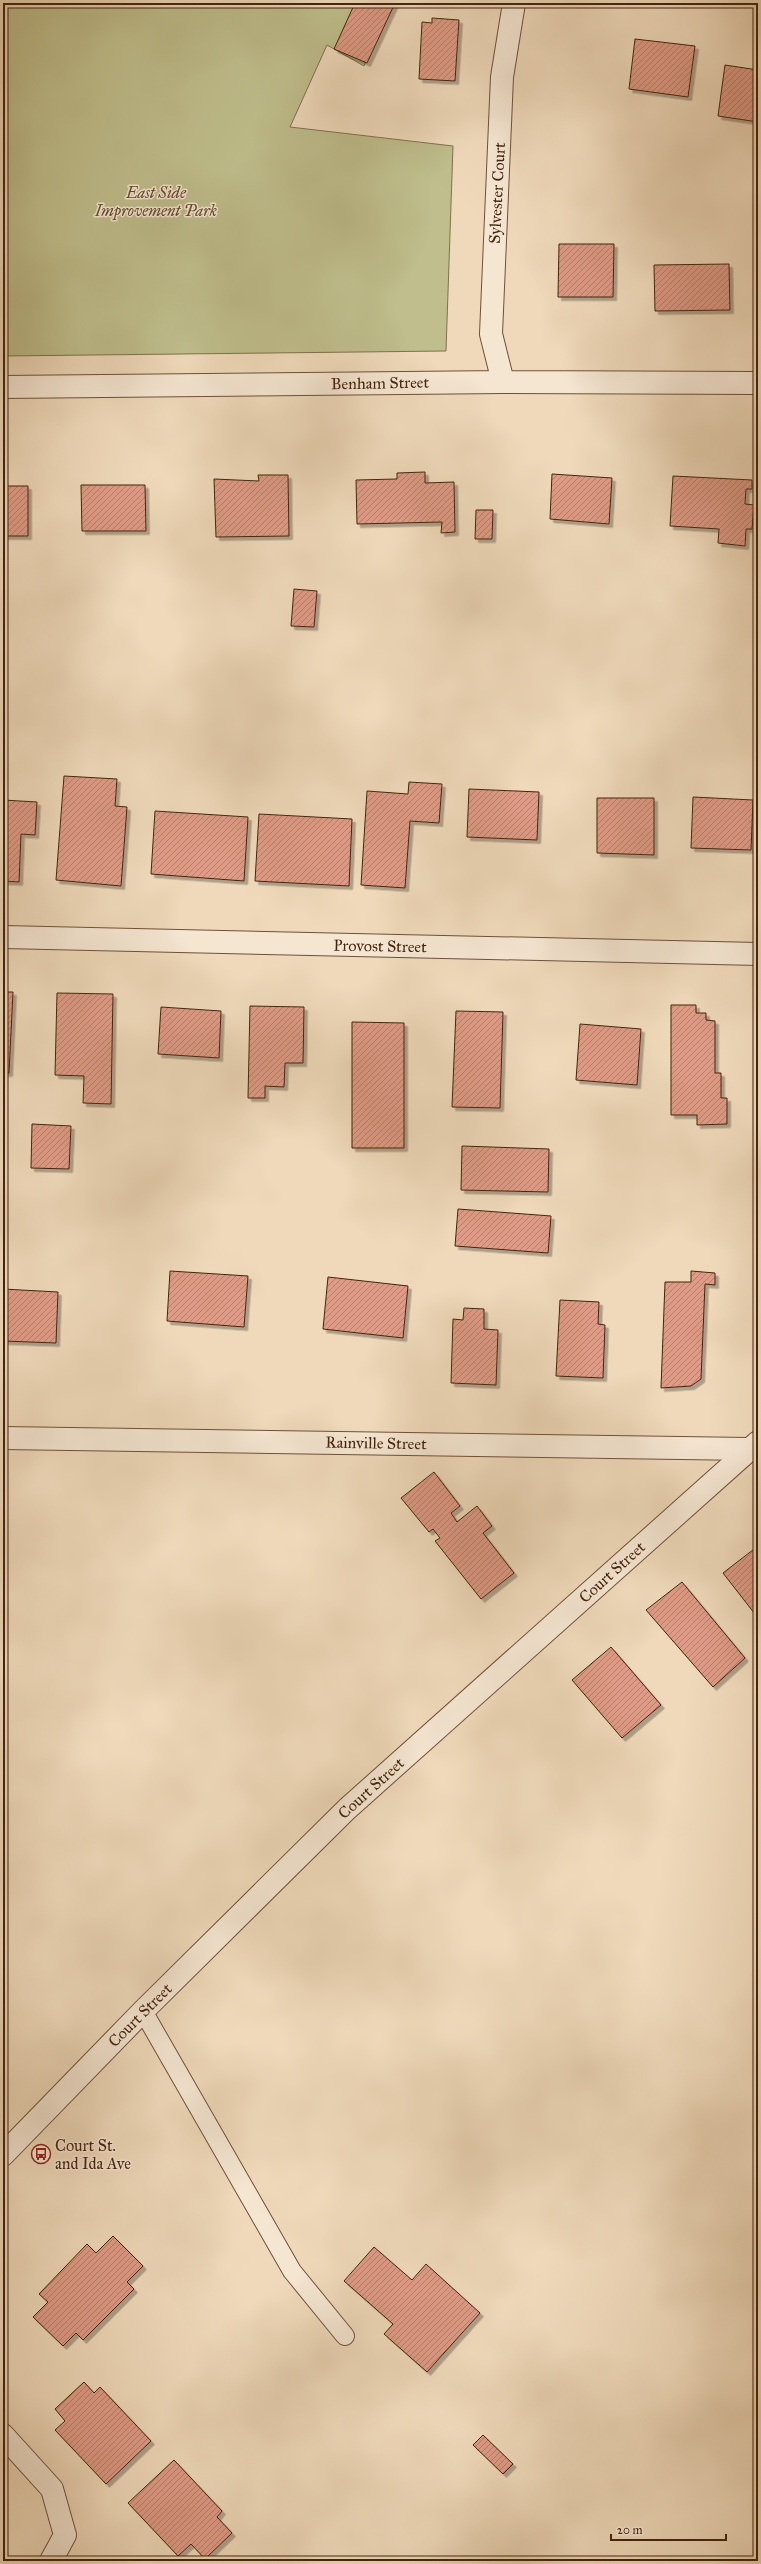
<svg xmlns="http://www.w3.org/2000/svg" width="761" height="2564" viewBox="0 0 761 2564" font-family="'IM FELL Great Primer',serif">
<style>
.park{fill:#bfbe8c;stroke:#81714c}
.building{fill:url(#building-hatch);stroke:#43240d;filter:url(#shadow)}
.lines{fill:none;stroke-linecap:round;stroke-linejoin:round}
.service-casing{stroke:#6e5138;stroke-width:20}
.minor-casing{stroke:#6e5138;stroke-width:24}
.tertiary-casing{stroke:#6e5138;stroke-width:24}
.service{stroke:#f5e6d2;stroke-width:18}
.minor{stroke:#f5e6d2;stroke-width:22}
.tertiary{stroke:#f5e6d2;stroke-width:22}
.labels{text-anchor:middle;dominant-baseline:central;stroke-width:3;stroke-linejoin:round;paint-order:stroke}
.park-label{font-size:16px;font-style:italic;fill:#624a2d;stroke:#f5e6d2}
.street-label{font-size:16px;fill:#43240d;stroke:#f5e6d2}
.poi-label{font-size:16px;fill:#43240d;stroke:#f5e6d2;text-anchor:start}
</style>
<defs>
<pattern id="building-hatch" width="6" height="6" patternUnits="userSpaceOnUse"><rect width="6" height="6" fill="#de9b87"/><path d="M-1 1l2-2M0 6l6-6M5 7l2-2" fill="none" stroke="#b67e6d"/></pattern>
<filter id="shadow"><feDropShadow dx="3.5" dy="3.5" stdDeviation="0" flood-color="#0004"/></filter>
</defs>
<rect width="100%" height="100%" fill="#efd9ba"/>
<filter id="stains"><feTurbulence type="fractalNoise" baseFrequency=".005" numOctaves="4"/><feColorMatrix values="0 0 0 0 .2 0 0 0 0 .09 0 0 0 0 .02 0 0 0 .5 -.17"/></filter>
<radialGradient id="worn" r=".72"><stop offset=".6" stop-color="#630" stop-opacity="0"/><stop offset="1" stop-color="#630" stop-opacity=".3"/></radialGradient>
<path class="park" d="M 3,3 L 392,3 L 364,66 L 327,45 L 290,127 L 453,146 L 446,351 L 3,356 Z"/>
<path class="building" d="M 355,3 L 395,3 L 367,63 L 334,49 Z
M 432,18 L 459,20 L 455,81 L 419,79 L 422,22 L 432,23 Z
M 635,39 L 695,46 L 688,97 L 629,89 Z
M 725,65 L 758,70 L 758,122 L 718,116 Z
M 559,244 L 614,244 L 613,297 L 558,297 Z
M 729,264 L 730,310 L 655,311 L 654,265 Z
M 425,472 L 425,483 L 454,482 L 455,532 L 441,533 L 442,522 L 357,524 L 356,480 L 397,479 L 397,473 Z
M 552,474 L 612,478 L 609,524 L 550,519 Z
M 258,475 L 288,475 L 289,536 L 216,537 L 214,479 L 259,481 Z
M 673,476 L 752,480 L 752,489 L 746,489 L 745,504 L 754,505 L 752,529 L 746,529 L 745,546 L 718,543 L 719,529 L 670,526 Z
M 81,485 L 145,485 L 146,531 L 82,531 Z
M 3,486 L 28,486 L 28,536 L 3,536 Z
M 476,510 L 493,510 L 492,539 L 475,539 Z
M 294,589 L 317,591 L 314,627 L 291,626 Z
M 64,776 L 117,779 L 115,806 L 127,807 L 121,886 L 56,880 Z
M 409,782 L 442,784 L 439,823 L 410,821 L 405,888 L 361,885 L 367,791 L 408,794 Z
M 469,789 L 539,792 L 537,840 L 467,837 Z
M 693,797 L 753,800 L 751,850 L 691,848 Z
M 597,798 L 654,798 L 654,855 L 597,853 Z
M 3,800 L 37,802 L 35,835 L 21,834 L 19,882 L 3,881 Z
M 155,811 L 248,817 L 244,881 L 151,874 Z
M 259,814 L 352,819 L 349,886 L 255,881 Z
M 3,992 L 13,992 L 9,1073 L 3,1073 Z
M 57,993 L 113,994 L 111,1104 L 83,1103 L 84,1076 L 55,1075 Z
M 671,1005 L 696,1005 L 696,1013 L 706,1013 L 706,1020 L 715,1021 L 715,1073 L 721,1073 L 721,1098 L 727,1098 L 727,1124 L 697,1125 L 697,1115 L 671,1115 Z
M 250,1006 L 304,1007 L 303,1063 L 285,1063 L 284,1087 L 265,1086 L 265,1098 L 248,1098 Z
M 161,1007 L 221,1011 L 219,1058 L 158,1054 Z
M 456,1011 L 503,1012 L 500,1108 L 452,1107 Z
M 352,1022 L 404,1023 L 404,1148 L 352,1148 Z
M 580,1024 L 641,1029 L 637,1085 L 576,1080 Z
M 32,1124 L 71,1126 L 69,1169 L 31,1168 Z
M 462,1146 L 549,1149 L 548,1192 L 461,1190 Z
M 458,1209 L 551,1216 L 548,1253 L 455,1246 Z
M 170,1271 L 248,1276 L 244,1327 L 167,1321 Z
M 691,1271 L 715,1273 L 715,1285 L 705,1284 L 701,1379 L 691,1386 L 661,1388 L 665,1282 L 691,1282 Z
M 328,1277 L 408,1286 L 403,1338 L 323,1329 Z
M 3,1289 L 58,1292 L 56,1343 L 3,1341 Z
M 560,1300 L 599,1302 L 598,1324 L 605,1325 L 603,1378 L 556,1376 Z
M 464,1308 L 484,1309 L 484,1329 L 498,1330 L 496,1385 L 451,1383 L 453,1319 L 463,1320 Z
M 434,1472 L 460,1506 L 451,1513 L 457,1522 L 477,1506 L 492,1526 L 483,1533 L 514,1573 L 481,1599 L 435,1541 L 440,1538 L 433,1529 L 429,1532 L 401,1498 Z
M 758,1546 L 758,1618 L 723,1573 Z
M 682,1582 L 745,1658 L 713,1687 L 646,1610 Z
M 611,1647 L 661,1705 L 622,1738 L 572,1680 Z
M 113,2236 L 143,2266 L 127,2282 L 134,2289 L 83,2340 L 76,2333 L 63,2346 L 33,2317 L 48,2302 L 39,2294 L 87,2244 L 96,2253 Z
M 374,2247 L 412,2280 L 426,2264 L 480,2313 L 427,2372 L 384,2334 L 393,2324 L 344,2281 Z
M 84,2382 L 94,2393 L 100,2387 L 151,2441 L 106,2484 L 55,2430 L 65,2421 L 55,2409 Z
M 483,2435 L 513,2464 L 503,2474 L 473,2445 Z
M 174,2460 L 222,2511 L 217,2517 L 232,2533 L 205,2559 L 191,2544 L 178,2556 L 128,2503 Z"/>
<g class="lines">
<g class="service-casing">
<path id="service" d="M 143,2011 L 292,2271 L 345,2336"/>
</g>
<g class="minor-casing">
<path id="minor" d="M 503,382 L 491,334 L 502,77 L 514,3
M 3,387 L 503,382 L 758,383
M 3,937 L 758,954
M 3,1438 L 749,1449
M 3,2435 L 52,2489 L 65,2535 L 51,2561"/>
</g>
<g class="tertiary-casing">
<path id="tertiary" d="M 3,2155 L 143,2011 L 347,1809 L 758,1442"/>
</g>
<use href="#service" class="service"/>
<use href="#minor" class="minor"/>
<use href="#tertiary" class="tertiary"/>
</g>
<defs>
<g id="bus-ring" transform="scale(1)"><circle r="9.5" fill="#f5e6d2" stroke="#8f2418" stroke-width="1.5"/><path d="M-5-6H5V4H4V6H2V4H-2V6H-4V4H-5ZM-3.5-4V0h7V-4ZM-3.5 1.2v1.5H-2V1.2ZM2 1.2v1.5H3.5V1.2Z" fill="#8f2418"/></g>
</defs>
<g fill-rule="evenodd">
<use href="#bus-ring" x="41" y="2154"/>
</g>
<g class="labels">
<g class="park-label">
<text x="156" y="192">East Side<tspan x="156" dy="18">Improvement Park</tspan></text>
</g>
<g class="street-label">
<text transform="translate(497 193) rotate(-87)">Sylvester Court</text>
<text transform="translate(380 383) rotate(-1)">Benham Street</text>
<text transform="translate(380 946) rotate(1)">Provost Street</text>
<text transform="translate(376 1443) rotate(1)">Rainville Street</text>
<text transform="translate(612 1572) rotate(-42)">Court Street</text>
<text transform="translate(371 1788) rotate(-42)">Court Street</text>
<text transform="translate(140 2015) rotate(-45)">Court Street</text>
</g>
<g class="poi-label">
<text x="55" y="2145">Court St.<tspan x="55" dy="18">and Ida Ave</tspan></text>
</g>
</g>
<rect width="761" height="2564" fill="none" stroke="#efd9ba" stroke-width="16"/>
<rect x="4" y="4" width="753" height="2556" fill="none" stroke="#43240d" stroke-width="2"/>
<rect x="8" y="8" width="745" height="2548" fill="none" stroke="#43240d"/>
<path d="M611 2534v6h115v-6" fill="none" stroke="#43240d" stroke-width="2"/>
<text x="617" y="2534" font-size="12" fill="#43240d" stroke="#f5e6d2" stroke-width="3" paint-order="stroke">20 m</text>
<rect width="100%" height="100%" filter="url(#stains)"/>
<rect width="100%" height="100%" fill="url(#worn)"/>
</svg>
